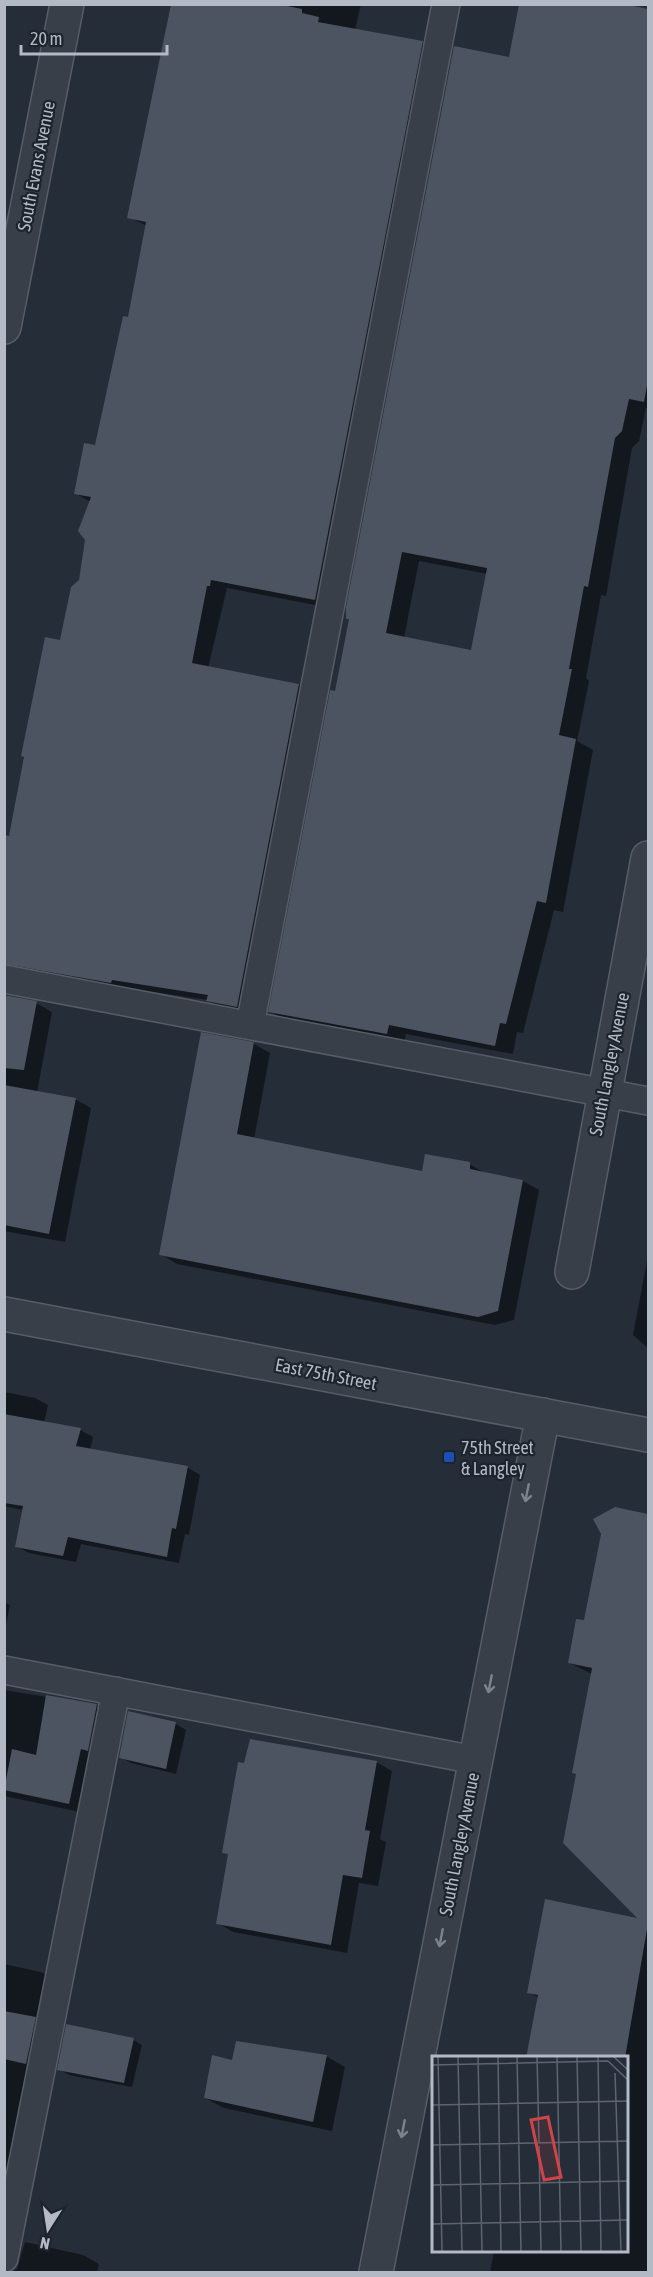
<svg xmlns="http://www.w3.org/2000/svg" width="653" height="2277" viewBox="0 0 653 2277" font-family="'Asap Condensed',sans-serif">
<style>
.shadow{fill:#0007;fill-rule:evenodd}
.building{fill:#4c5361;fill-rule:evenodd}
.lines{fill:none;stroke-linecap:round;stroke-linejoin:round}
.service-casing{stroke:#575d67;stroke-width:30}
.minor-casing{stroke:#575d67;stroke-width:36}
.tertiary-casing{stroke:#575d67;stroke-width:36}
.service{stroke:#393f49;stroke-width:27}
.minor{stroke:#393f49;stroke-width:33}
.tertiary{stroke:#393f49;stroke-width:33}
.oneway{stroke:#7d838d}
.transit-dot{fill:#1a4fb4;stroke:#1e242e;stroke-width:2}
.labels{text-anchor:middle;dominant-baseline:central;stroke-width:4.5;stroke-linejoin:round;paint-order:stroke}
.street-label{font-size:18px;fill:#b4bac5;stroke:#1e242e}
.poi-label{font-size:18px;fill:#b4bac5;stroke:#1e242e;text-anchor:start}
.inset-road{fill:none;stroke:#5e6571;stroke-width:1.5}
.view{fill:#cf4547;fill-opacity:0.15;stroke:#cf4547;stroke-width:3}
.inset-edge{fill:none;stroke:#b4bac5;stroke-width:3}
</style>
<rect width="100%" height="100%" fill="#252d39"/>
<path class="shadow" d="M 171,4 L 361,4 L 355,30 L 422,42 L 438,51 L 331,608 L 227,588 L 208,668 L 299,685 L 315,694 L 253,1015 L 224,1010 L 208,1000 L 127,988 L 126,991 L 4,984 L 4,863 L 61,642 L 80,581 L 91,502 L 75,493 L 96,447 L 130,319 L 147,226 L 129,217 Z
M 616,4 L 648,11 L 648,408 L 646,408 L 639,441 L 632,448 L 606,596 L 601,595 L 586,678 L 589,681 L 577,741 L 593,750 L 563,912 L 554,910 L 523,1033 L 517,1032 L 513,1054 L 406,1034 L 404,1043 L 287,1021 L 270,1011 L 336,692 L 510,58 ZM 419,561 L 488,574 L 472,651 L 404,638 Z
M 4,987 L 7,995 L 36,1003 L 52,1012 L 37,1092 L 75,1099 L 91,1108 L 65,1242 L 4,1231 Z
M 202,1034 L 254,1044 L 270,1053 L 254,1139 L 423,1173 L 469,1164 L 487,1174 L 523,1181 L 539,1190 L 514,1320 L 495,1325 L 177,1264 L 161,1254 Z
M 648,1256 L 648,1348 L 633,1335 Z
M 4,1392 L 35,1398 L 48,1405 L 44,1423 L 80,1430 L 93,1437 L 90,1450 L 187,1467 L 200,1475 L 189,1535 L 185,1534 L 179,1563 L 81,1544 L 76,1562 L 29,1553 L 16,1546 L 23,1510 L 4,1506 Z
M 615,1509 L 648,1515 L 648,2272 L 490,2272 L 494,2252 L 628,2252 L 628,2058 L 527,2058 L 539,1998 L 528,1992 L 641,1921 L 592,1674 L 570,1663 L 585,1622 Z
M 4,1602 L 10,1605 L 4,1634 Z
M 4,1690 L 97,1705 L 113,1715 L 85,1813 L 4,1796 Z
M 129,1713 L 176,1724 L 186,1730 L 176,1774 L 131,1763 L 121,1757 Z
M 376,1762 L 392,1771 L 380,1839 L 386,1842 L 378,1886 L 359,1883 L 347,1953 L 233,1932 L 218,1923 L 230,1855 L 223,1852 Z
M 4,1964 L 41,1972 L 57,1981 L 4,2263 Z
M 132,2039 L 142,2045 L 132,2087 L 69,2075 L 59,2069 Z
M 326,2056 L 345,2067 L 332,2131 L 224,2108 L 205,2098 L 233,2061 Z
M 25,2242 L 83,2255 L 99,2264 L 97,2272 L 12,2272 L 17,2269 Z"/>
<path class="building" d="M 171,4 L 277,4 L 302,9 L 302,13 L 319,17 L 318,22 L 423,41 L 315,600 L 211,580 L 210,586 L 207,586 L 192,663 L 299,684 L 237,1007 L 206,1001 L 208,995 L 112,980 L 111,983 L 4,964 L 4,835 L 9,836 L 24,757 L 21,756 L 45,637 L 60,640 L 71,587 L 79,580 L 85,540 L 78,531 L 91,497 L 74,494 L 84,443 L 95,445 L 123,316 L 128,317 L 146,222 L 127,218 Z
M 519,4 L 624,4 L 648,9 L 648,380 L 644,402 L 629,399 L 622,431 L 615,438 L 588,587 L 584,586 L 569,669 L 572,669 L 559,735 L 576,739 L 546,903 L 537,901 L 506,1024 L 500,1023 L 495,1046 L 389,1025 L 387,1034 L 268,1012 L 330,690 L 335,691 L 349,619 L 346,619 L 346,607 L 454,46 L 509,57 ZM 402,552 L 487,568 L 471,650 L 386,633 Z
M 4,995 L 37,1001 L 24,1070 L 4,1068 Z
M 201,1032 L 254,1042 L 237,1134 L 422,1171 L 425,1154 L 470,1162 L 470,1169 L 523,1180 L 498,1311 L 478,1317 L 159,1255 Z
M 4,1085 L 76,1098 L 49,1234 L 4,1225 Z
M 4,1414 L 81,1428 L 76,1446 L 188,1466 L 176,1529 L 172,1528 L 167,1557 L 68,1537 L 63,1556 L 15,1547 L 23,1506 L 4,1503 Z
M 615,1507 L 648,1514 L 648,1931 L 647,1929 L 625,2058 L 526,2058 L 538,1995 L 527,1993 L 545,1899 L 637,1918 L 563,1843 L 576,1774 L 572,1773 L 592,1668 L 568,1663 L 576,1619 L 584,1620 L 601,1534 L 593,1519 Z
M 46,1695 L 97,1704 L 88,1751 L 81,1749 L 69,1804 L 4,1790 L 12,1749 L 36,1755 Z
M 128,1711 L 176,1722 L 166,1769 L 119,1758 Z
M 250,1739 L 377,1761 L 365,1830 L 370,1831 L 362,1878 L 343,1875 L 331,1945 L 216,1924 L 228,1854 L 222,1853 L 238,1762 L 244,1763 Z
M 4,2011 L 36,2017 L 26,2064 L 4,2059 Z
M 66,2024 L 134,2038 L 124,2083 L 57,2070 Z
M 236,2041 L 327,2055 L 313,2122 L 204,2098 L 212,2055 L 232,2060 Z"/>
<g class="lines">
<g class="service-casing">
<path id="service" d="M 4,979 L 648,1101
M 250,1025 L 446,4
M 4,1670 L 475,1760
M 4,2258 L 116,1691"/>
</g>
<g class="minor-casing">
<path id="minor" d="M 4,327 L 67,4
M 572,1272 L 648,858
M 376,2272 L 543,1415"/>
</g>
<g class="tertiary-casing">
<path id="tertiary" d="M 4,1314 L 648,1435"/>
</g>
<use href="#service" class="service"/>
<use href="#minor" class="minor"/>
<use href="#tertiary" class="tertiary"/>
</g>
<defs><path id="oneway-shaft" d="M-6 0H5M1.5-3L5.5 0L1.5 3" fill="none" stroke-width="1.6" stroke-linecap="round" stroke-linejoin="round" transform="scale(1.5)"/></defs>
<g class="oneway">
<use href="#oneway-shaft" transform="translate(527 1493) rotate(101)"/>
<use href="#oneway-shaft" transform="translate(490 1684) rotate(101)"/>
<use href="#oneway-shaft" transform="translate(441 1938) rotate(101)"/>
<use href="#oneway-shaft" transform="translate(403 2129) rotate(101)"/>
</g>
<rect class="transit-dot" x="443" y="1451" width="12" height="12" rx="3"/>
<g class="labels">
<g class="street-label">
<text transform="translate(36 166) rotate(-79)">South Evans Avenue</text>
<text transform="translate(609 1064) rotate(-79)">South Langley Avenue</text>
<text transform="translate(326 1374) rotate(11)">East 75th Street</text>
<text transform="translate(459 1844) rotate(-79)">South Langley Avenue</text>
</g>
<g class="poi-label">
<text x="461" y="1447">75th Street<tspan x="461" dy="21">&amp; Langley</tspan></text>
</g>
</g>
<g transform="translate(432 2056)">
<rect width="196" height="196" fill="#252d39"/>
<path class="inset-road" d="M 6,0 L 10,196M 26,0 L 30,196M 46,0 L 50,196M 66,0 L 69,196M 85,0 L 89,196M 105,0 L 107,86M 125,0 L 129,196M 145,0 L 149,196M 166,0 L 169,196M 181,0 L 197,15M 176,5 L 197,25M 0,9 L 176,5M 183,17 L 189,196M 0,49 L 197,45M 0,89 L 197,85M 107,90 L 109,196M 0,129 L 197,125M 0,168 L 197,164"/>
<path class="view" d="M 116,61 L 129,121 L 112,124 L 99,64 Z"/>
<rect width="196" height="196" class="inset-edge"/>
</g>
<rect width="653" height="2277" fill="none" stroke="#b4bac5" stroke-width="12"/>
<g transform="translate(48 2229) rotate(192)" stroke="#1e242e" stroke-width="4.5" paint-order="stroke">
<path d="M0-4.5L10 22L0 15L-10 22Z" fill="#b4bac5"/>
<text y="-9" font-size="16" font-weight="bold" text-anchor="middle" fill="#b4bac5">N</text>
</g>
<path d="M21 45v9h146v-9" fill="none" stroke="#b4bac5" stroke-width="3"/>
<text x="30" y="45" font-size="18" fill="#b4bac5" stroke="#1e242e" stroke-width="4.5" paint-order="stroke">20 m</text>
</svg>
